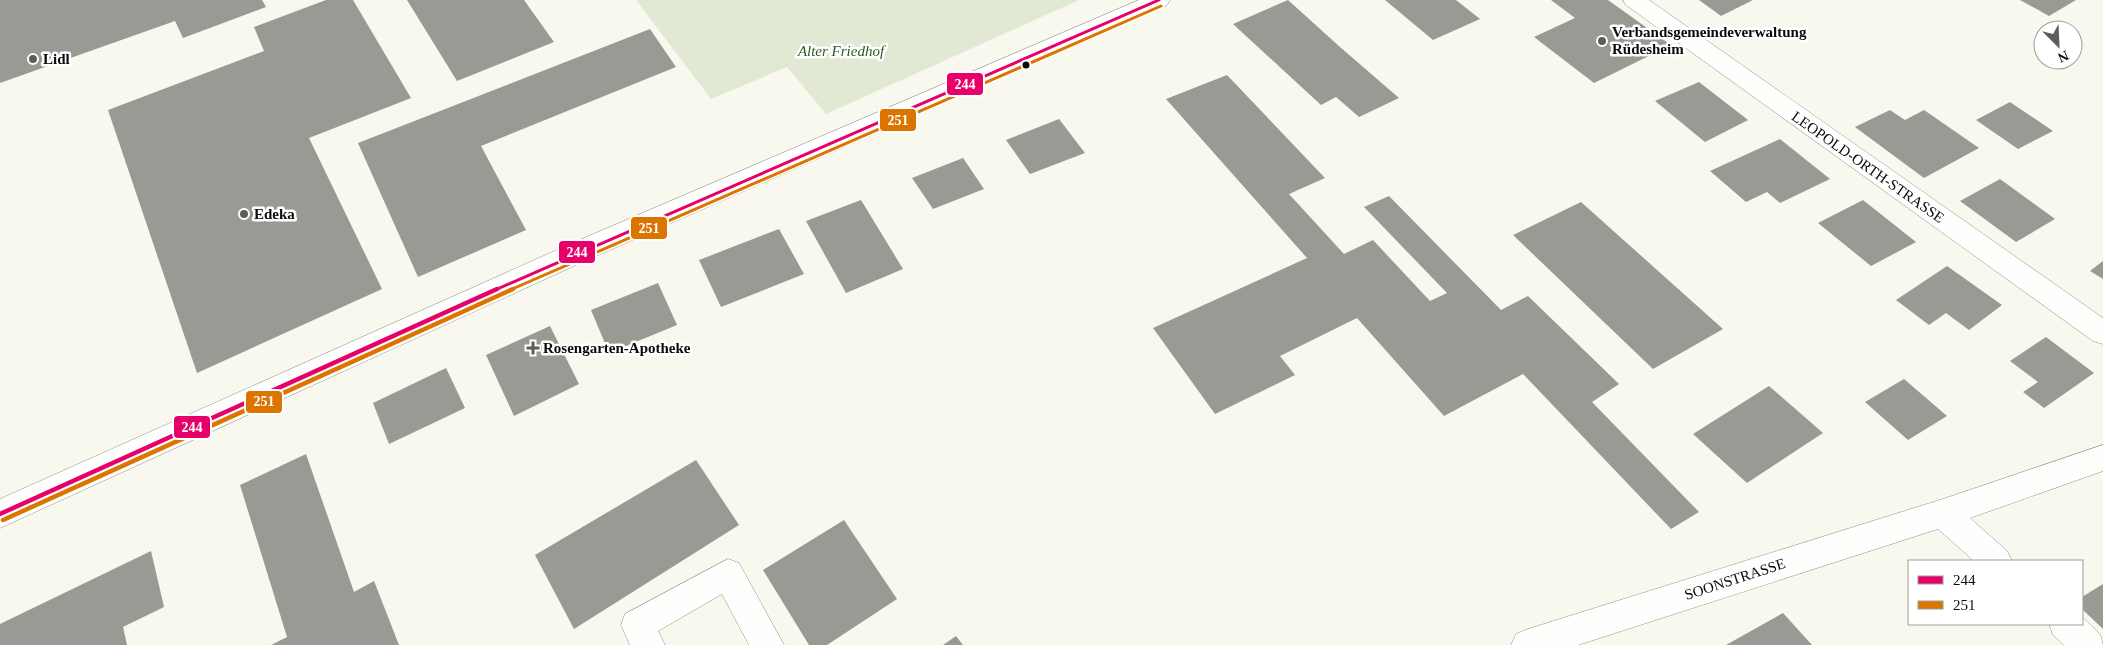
<svg xmlns="http://www.w3.org/2000/svg" width="2103" height="645" viewBox="0 0 2103 645" font-family="Georgia,serif">
<style>
.cemetery{fill:#e1e8d3}
.building{fill:#9a9994}
.lines{fill:none;stroke-linecap:round;stroke-linejoin:round}
.minor-casing{stroke:#91918d;stroke-width:1}
.minor{fill:#fefefc;fill-rule:evenodd}
.bus-1-far1-casing{stroke:#fff;stroke-width:6}
.bus-1-casing{stroke:#fff;stroke-width:8}
.bus-2-far1-casing{stroke:#fff;stroke-width:6}
.bus-2-casing{stroke:#fff;stroke-width:8}
.bus-1-far1{stroke:#e60069;stroke-width:3}
.bus-1{stroke:#e60069;stroke-width:4.5}
.bus-2-far1{stroke:#db7500;stroke-width:3}
.bus-2{stroke:#db7500;stroke-width:4.5}
.poi-dot{fill:#5d5d5a;stroke:#fff;stroke-width:2}
.bus-dot{fill:#0a0a0a;stroke:#fff;stroke-width:2}
.labels{text-anchor:middle;dominant-baseline:central;stroke-width:5;stroke-linejoin:round;paint-order:stroke}
.poi-label{font-size:15px;font-weight:bold;fill:#0a0a0a;stroke:#fff;text-anchor:start}
.park-label{font-size:15px;font-style:italic;fill:#295922;stroke:#fff}
.street-label{font-size:15px;fill:#0a0a0a;stroke:#fff}
.line-badge{stroke:#fff;stroke-width:2}
.badge-label{font-size:14px;text-anchor:middle;font-weight:bold;fill:#fff}
</style>
<rect width="100%" height="100%" fill="#f8f8ee"/>
<path class="cemetery" d="M 636,0 L 1079,0 L 826,114 L 787,67 L 711,99 Z"/>
<path class="building" d="M 0,0 L 262,0 L 266,7 L 183,38 L 175,21 L 0,83 Z
M 326,0 L 353,0 L 411,98 L 309,138 L 382,289 L 197,373 L 108,110 L 264,51 L 254,27 Z
M 407,0 L 524,0 L 554,42 L 457,81 Z
M 1288,0 L 1340,47 L 1399,98 L 1359,117 L 1336,97 L 1321,105 L 1233,24 Z
M 1385,0 L 1456,0 L 1480,19 L 1433,40 Z
M 1551,0 L 1608,0 L 1671,45 L 1594,83 L 1534,37 L 1575,18 Z
M 1699,0 L 1753,0 L 1721,16 Z
M 2020,0 L 2076,0 L 2049,16 Z
M 650,29 L 676,67 L 481,146 L 526,230 L 418,277 L 358,143 Z
M 1227,75 L 1325,178 L 1289,194 L 1344,254 L 1373,240 L 1430,301 L 1447,293 L 1364,207 L 1389,196 L 1501,310 L 1528,296 L 1619,384 L 1592,402 L 1699,512 L 1671,529 L 1523,374 L 1444,416 L 1357,318 L 1280,356 L 1295,375 L 1215,414 L 1153,328 L 1307,258 L 1166,99 Z
M 1699,82 L 1748,120 L 1705,142 L 1655,101 Z
M 2010,102 L 2053,131 L 2018,149 L 1976,120 Z
M 1890,110 L 1905,120 L 1924,110 L 1979,148 L 1924,178 L 1855,127 Z
M 1059,119 L 1085,153 L 1030,174 L 1006,140 Z
M 1780,139 L 1830,179 L 1780,203 L 1767,192 L 1746,202 L 1710,171 Z
M 963,158 L 984,189 L 933,209 L 912,178 Z
M 2000,179 L 2055,219 L 2016,242 L 1960,201 Z
M 861,200 L 903,269 L 846,293 L 806,221 Z
M 1863,200 L 1916,242 L 1871,266 L 1818,223 Z
M 1581,202 L 1723,329 L 1653,369 L 1513,235 Z
M 779,229 L 804,274 L 721,307 L 699,260 Z
M 2103,261 L 2103,279 L 2090,271 Z
M 1947,266 L 2002,305 L 1969,330 L 1946,313 L 1929,325 L 1896,300 Z
M 658,283 L 677,325 L 609,353 L 591,310 Z
M 550,326 L 579,384 L 514,416 L 486,355 Z
M 2046,337 L 2094,373 L 2044,408 L 2023,392 L 2038,382 L 2010,361 Z
M 446,368 L 465,408 L 389,444 L 373,403 Z
M 1904,379 L 1947,416 L 1908,440 L 1865,402 Z
M 1769,386 L 1823,433 L 1747,483 L 1693,434 Z
M 306,454 L 354,592 L 374,581 L 399,645 L 271,645 L 287,637 L 240,485 Z
M 696,460 L 739,525 L 574,629 L 535,555 Z
M 844,520 L 897,599 L 827,645 L 809,645 L 763,570 Z
M 151,551 L 164,607 L 123,627 L 127,645 L 0,645 L 0,624 Z
M 2103,584 L 2103,629 L 2082,609 L 2082,597 Z
M 1783,613 L 1812,645 L 1726,645 Z
M 956,636 L 963,645 L 943,645 Z"/>
<g class="lines">
<g class="minor-casing">
<path id="minor" d="M 1139,0 L 1170,0 L 1167,5 L 587,260 L 0,528 L 0,499 L 568,245 Z
M 1623,0 L 1649,0 L 2103,318 L 2103,344 L 2093,341 L 1626,5 Z
M 2103,445 L 2103,471 L 1970,518 L 2007,551 L 2012,561 L 1974,561 L 1938,529 L 1578,645 L 1511,645 L 1516,634 L 1528,629 L 1943,499 Z
M 728,559 L 739,563 L 784,645 L 749,645 L 722,594 L 658,631 L 665,645 L 630,645 L 621,625 L 625,614 Z
M 2082,617 L 2100,634 L 2103,645 L 2064,645 L 2053,635 L 2049,624 L 2082,624 Z"/>
</g>
<use href="#minor" class="minor"/>
<g class="bus-1-far1-casing">
<path id="bus-1-far1" d="M 495,290 L 1159,0"/>
</g>
<g class="bus-1-casing">
<path id="bus-1" d="M 0,514 L 497,289"/>
</g>
<g class="bus-2-far1-casing">
<path id="bus-2-far1" d="M 510,290 L 1161,6"/>
</g>
<g class="bus-2-casing">
<path id="bus-2" d="M 3,520 L 513,289"/>
</g>
<use href="#bus-1-far1" class="bus-1-far1"/>
<use href="#bus-1" class="bus-1"/>
<use href="#bus-2-far1" class="bus-2-far1"/>
<use href="#bus-2" class="bus-2"/>
</g>
<g class="poi-dot">
<circle cx="1602" cy="41" r="5"/>
<circle cx="33" cy="59" r="5"/>
<circle cx="244" cy="214" r="5"/>
<path d="M530.5 340.5h5v5h5v5h-5v5h-5v-5h-5v-5h5z"/>
</g>
<circle class="bus-dot" cx="1026" cy="65" r="4.5"/>
<g class="labels">
<g class="poi-label">
<text x="1612" y="32">Verbandsgemeindeverwaltung<tspan x="1612" dy="17">Rüdesheim</tspan></text>
<text x="43" y="59">Lidl</text>
<text x="254" y="214">Edeka</text>
<text x="543" y="348">Rosengarten-Apotheke</text>
</g>
<g class="park-label">
<text x="841" y="51">Alter Friedhof</text>
</g>
<g class="street-label">
<text transform="translate(1868 167) rotate(35)">LEOPOLD-ORTH-STRASSE</text>
<text transform="translate(1735 579) rotate(-18)">SOONSTRASSE</text>
</g>
</g>
<g class="line-badge">
<rect x="946" y="72" width="38" height="24" rx="5" fill="#e60069"/>
<rect x="879" y="108" width="38" height="24" rx="5" fill="#db7500"/>
<rect x="630" y="216" width="38" height="24" rx="5" fill="#db7500"/>
<rect x="558" y="240" width="38" height="24" rx="5" fill="#e60069"/>
<rect x="245" y="390" width="38" height="24" rx="5" fill="#db7500"/>
<rect x="173" y="415" width="38" height="24" rx="5" fill="#e60069"/>
</g>
<g class="badge-label">
<text x="965" y="89">244</text>
<text x="898" y="125">251</text>
<text x="649" y="233">251</text>
<text x="577" y="257">244</text>
<text x="264" y="406">251</text>
<text x="192" y="432">244</text>
</g>
<rect x="1908" y="560" width="175" height="65" fill="#ffffff" stroke="#9d9d9d"/>
<rect x="1918" y="576" width="25" height="8" fill="#e60069" stroke="#9d9d9d"/>
<text x="1953" y="585" font-size="15" fill="#0a0a0a">244</text>
<rect x="1918" y="601" width="25" height="8" fill="#db7500" stroke="#9d9d9d"/>
<text x="1953" y="610" font-size="15" fill="#0a0a0a">251</text>
<g transform="translate(2058 45) rotate(156)"><circle r="24" fill="#ffffff" stroke="#9d9d9d"/>
<path d="M0-4L9 19L0 12L-9 19Z" fill="#5d5d5a"/>
<text y="-8" font-size="14" font-weight="bold" text-anchor="middle" fill="#0a0a0a">N</text>
</g>
</svg>
